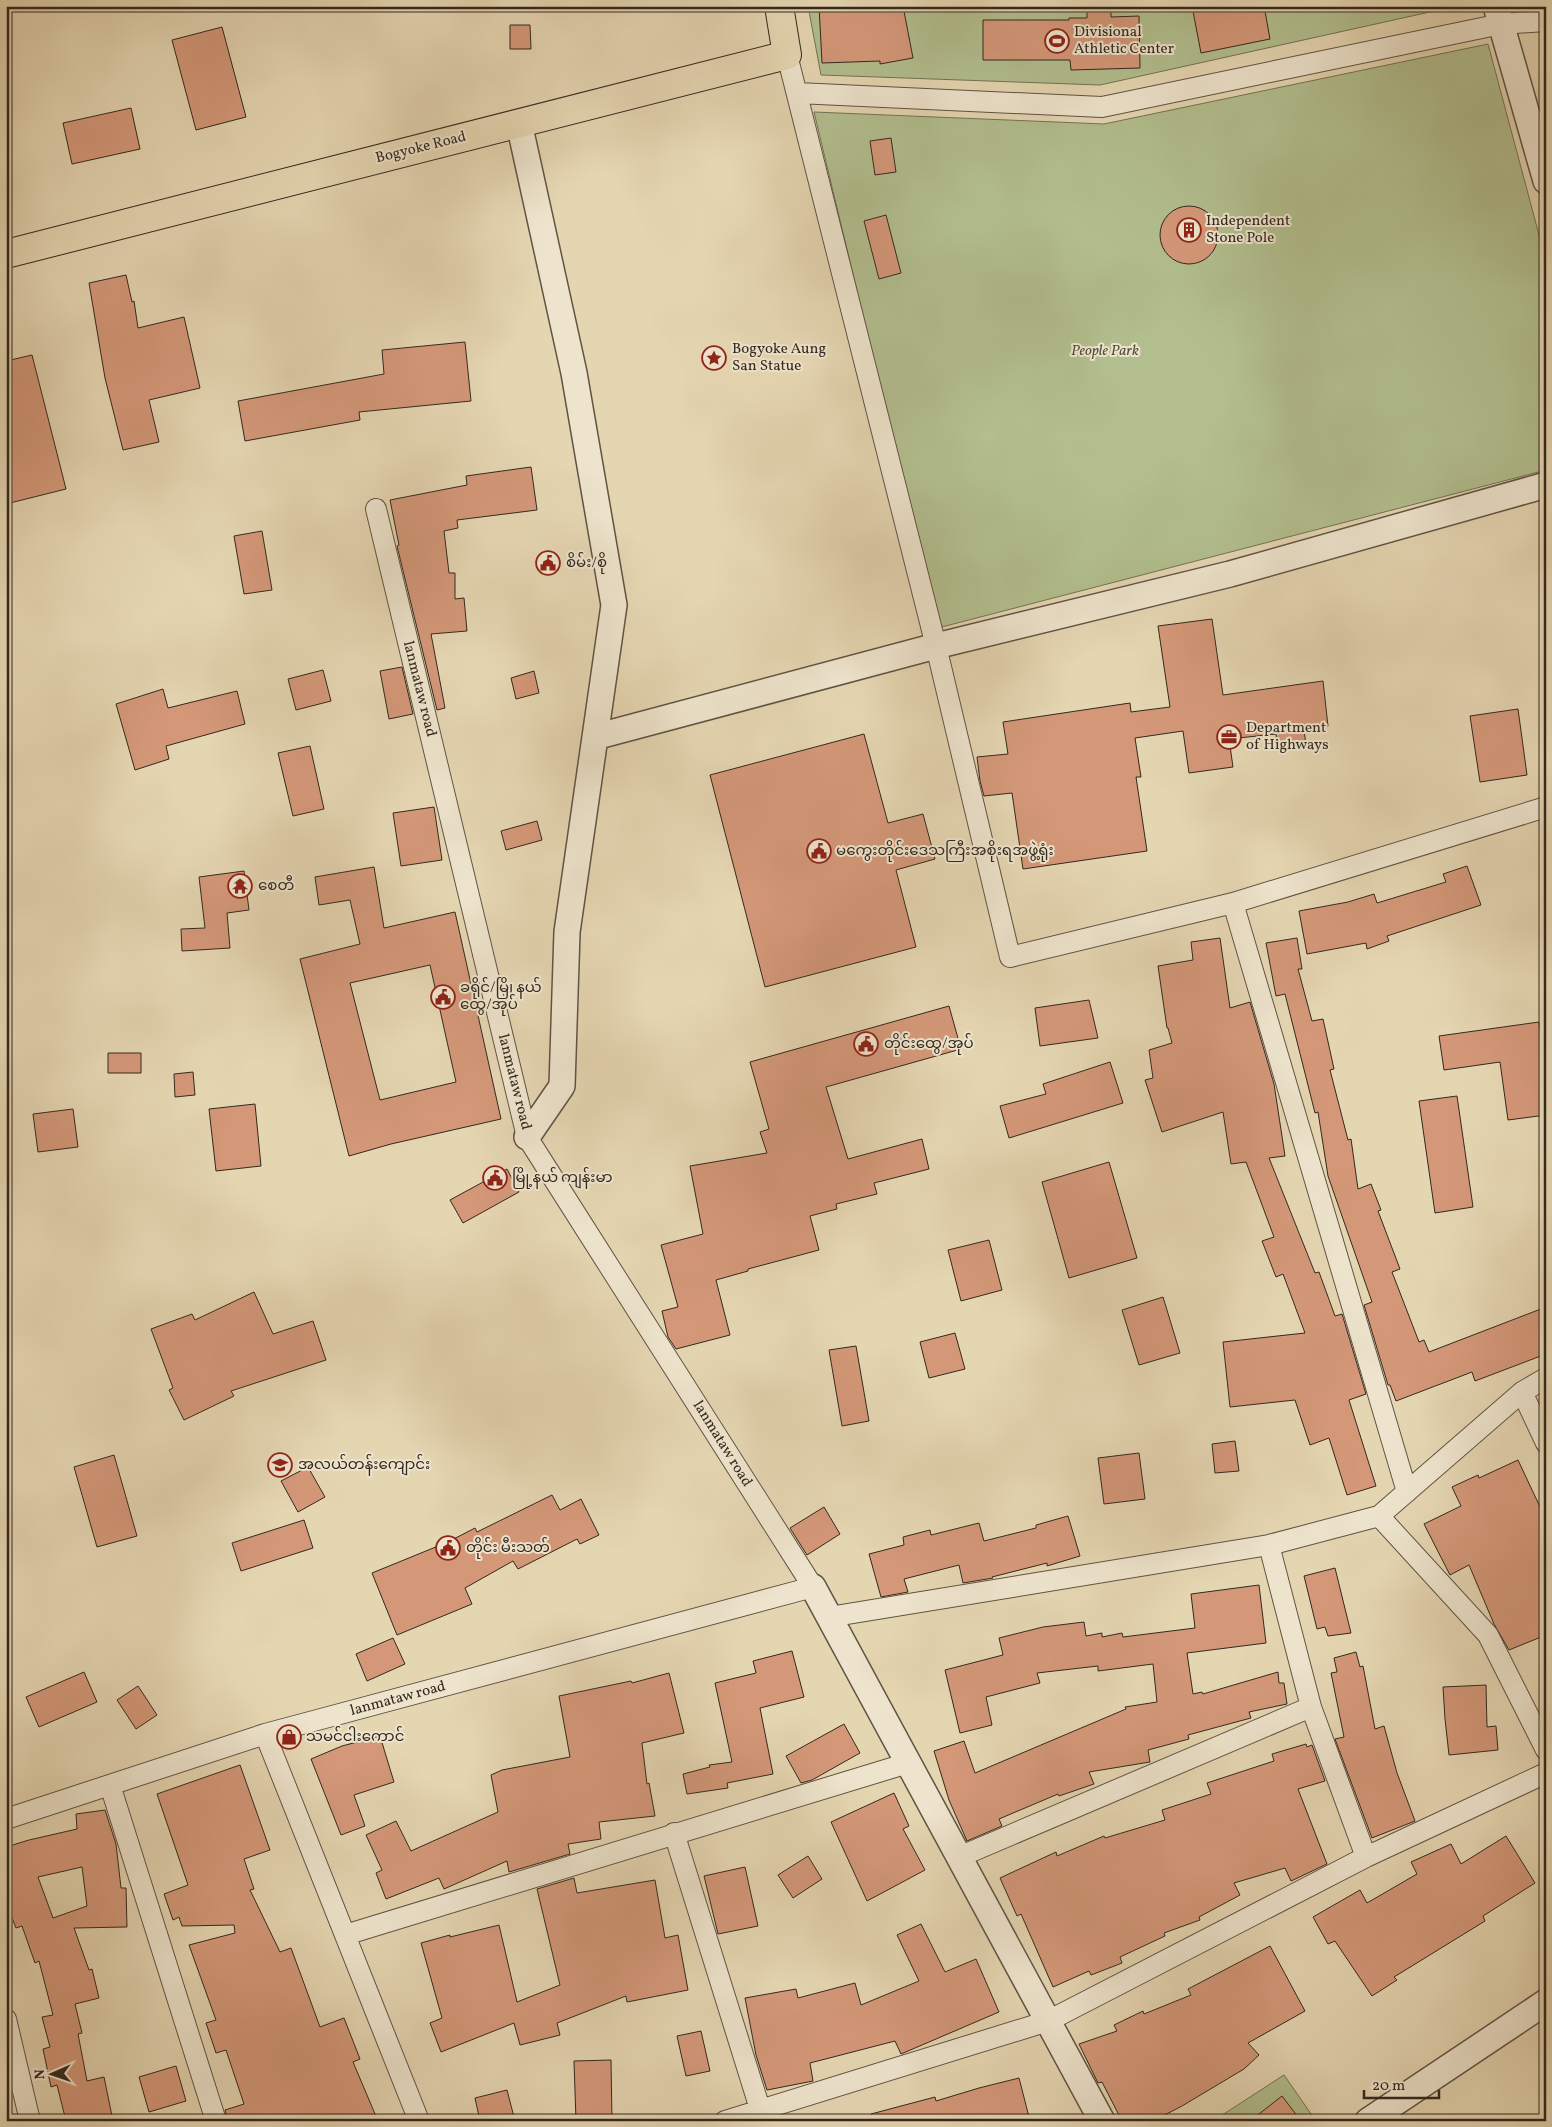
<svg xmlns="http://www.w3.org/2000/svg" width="1552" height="2127" viewBox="0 0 1552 2127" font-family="Vollkorn,'Noto Sans Myanmar',serif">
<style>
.green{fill:#b2be8e;stroke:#727356}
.building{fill:#d49879;stroke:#33281e;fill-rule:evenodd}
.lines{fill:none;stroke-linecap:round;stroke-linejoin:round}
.minor-casing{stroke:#605443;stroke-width:22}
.tertiary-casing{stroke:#605443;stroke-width:28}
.trunk-casing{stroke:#33281e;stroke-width:30}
.minor{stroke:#eee4cd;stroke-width:20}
.tertiary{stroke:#eee4cd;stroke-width:25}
.trunk{stroke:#e5d6b2;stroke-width:28}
.labels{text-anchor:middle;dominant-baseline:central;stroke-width:4;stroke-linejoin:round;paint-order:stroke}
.poi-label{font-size:15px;fill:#33281e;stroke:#eee4cd;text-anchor:start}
.street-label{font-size:15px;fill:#33281e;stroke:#eee4cd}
.park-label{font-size:15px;font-style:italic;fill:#534e3a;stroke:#eee4cd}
</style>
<rect width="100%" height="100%" fill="#e5d6b2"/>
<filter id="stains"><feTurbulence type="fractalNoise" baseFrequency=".004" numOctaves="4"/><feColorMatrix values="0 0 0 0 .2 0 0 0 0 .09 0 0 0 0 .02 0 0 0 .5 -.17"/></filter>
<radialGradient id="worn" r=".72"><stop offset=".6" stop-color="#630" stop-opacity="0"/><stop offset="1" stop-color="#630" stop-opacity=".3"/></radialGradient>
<path class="green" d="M 808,6 L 1457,6 L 1100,85 L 821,75 Z
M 1488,44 L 1546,261 L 1546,470 L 938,628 L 814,112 L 1104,124 Z
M 1284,2075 L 1316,2121 L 1213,2121 Z"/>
<path class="building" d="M 819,6 L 903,6 L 913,58 L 880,64 L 880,61 L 822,63 Z
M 1087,6 L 1111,6 L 1111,17 L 1139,16 L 1140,68 L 1071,70 L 1070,60 L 983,60 L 983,20 L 1069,20 L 1069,18 L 1087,18 Z
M 1192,6 L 1264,6 L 1270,39 L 1201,53 Z
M 510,25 L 530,25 L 531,49 L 510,49 Z
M 222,27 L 246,117 L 196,130 L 172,40 Z
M 131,108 L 140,149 L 72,164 L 63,123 Z
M 891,138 L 896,172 L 875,175 L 870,141 Z
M1160 235a29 29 0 1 1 58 0a29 29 0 1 1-58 0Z
M 886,215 L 901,273 L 879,279 L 864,221 Z
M 126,275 L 132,302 L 134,301 L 138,328 L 184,317 L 200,388 L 149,400 L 159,442 L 123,450 L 105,378 L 89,283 Z
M 465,342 L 471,401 L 359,412 L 360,420 L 245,441 L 238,401 L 384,374 L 382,350 Z
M 32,355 L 66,489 L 6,504 L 6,361 Z
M 531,467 L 537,510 L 457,520 L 458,528 L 444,531 L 449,573 L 455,573 L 455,599 L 464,598 L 467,631 L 431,634 L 445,708 L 437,710 L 397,546 L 399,545 L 390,500 L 467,485 L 466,476 Z
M 262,531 L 272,590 L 244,594 L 234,536 Z
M 1212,619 L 1223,695 L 1323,681 L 1328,726 L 1304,729 L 1306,746 L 1277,749 L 1276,734 L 1229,739 L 1233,767 L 1189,773 L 1183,731 L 1135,738 L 1141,777 L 1136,777 L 1147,851 L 1023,869 L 1012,793 L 984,796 L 980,781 L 977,757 L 1008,754 L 1003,722 L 1130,703 L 1131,712 L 1170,707 L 1158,626 Z
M 402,667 L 413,714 L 389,719 L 380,671 Z
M 323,670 L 331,701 L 296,710 L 288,679 Z
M 534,671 L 539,693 L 516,699 L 511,678 Z
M 163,689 L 168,708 L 237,691 L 245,724 L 166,746 L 169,759 L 135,770 L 116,704 Z
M 1518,709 L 1527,775 L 1480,782 L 1470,716 Z
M 864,734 L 888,823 L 923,814 L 935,859 L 896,870 L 916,947 L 765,987 L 710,775 Z
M 310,746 L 324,809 L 293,816 L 278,753 Z
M 434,807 L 442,860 L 401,866 L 393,813 Z
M 537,821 L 542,840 L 506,850 L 501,831 Z
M 1467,866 L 1481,905 L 1387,936 L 1389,941 L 1367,949 L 1366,943 L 1307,954 L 1299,911 L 1348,902 L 1374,894 L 1377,903 L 1446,882 L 1443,874 Z
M 374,867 L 384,928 L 455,912 L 501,1119 L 391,1144 L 349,1156 L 300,959 L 360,944 L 350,900 L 319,905 L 315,877 ZM 430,965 L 456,1082 L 380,1100 L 350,983 Z
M 244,871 L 249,910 L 227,913 L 230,948 L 182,951 L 181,929 L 205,928 L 199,877 Z
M 1220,938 L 1230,1008 L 1250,1002 L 1274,1084 L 1285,1156 L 1269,1158 L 1315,1273 L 1319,1272 L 1335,1316 L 1342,1314 L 1366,1394 L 1349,1400 L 1376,1486 L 1347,1495 L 1329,1438 L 1310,1445 L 1295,1400 L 1230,1407 L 1223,1342 L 1305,1333 L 1283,1274 L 1276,1277 L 1262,1241 L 1274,1237 L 1246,1162 L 1231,1164 L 1223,1112 L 1162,1132 L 1145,1080 L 1153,1078 L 1149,1050 L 1172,1043 L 1168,1028 L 1167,1028 L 1158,966 L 1193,960 L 1191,942 Z
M 1297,938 L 1302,969 L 1298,969 L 1312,1021 L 1323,1019 L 1334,1069 L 1330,1070 L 1348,1140 L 1351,1139 L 1358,1189 L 1371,1184 L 1381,1210 L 1378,1211 L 1400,1269 L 1392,1272 L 1419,1342 L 1424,1340 L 1429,1352 L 1546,1307 L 1546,1354 L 1475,1381 L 1472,1372 L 1396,1401 L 1390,1385 L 1388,1385 L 1364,1305 L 1372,1302 L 1328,1176 L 1318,1112 L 1315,1113 L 1285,994 L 1276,996 L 1266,943 Z
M 1089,1000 L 1098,1038 L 1040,1046 L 1035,1008 Z
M 949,1006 L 961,1049 L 826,1087 L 848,1159 L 922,1139 L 929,1169 L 874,1183 L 877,1194 L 836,1204 L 837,1209 L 810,1216 L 819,1250 L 748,1269 L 748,1271 L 716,1280 L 730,1335 L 676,1349 L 668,1337 L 662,1311 L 678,1307 L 661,1245 L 703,1234 L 690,1166 L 767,1153 L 760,1132 L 769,1129 L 750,1062 Z
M 1539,1022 L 1546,1070 L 1546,1115 L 1508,1120 L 1500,1062 L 1444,1070 L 1439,1036 Z
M 108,1053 L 141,1053 L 141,1073 L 108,1073 Z
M 1110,1062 L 1123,1103 L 1009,1138 L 1000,1106 L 1046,1094 L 1043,1084 Z
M 193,1072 L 195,1095 L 175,1097 L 174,1074 Z
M 1457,1096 L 1473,1207 L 1435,1213 L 1419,1101 Z
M 255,1104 L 261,1166 L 216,1171 L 209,1109 Z
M 73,1109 L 78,1147 L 38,1152 L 33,1114 Z
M 1109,1162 L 1137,1258 L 1069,1278 L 1042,1182 Z
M 507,1169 L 519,1192 L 463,1223 L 450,1200 Z
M 989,1240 L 1002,1290 L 961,1301 L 948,1250 Z
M 254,1292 L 273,1334 L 313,1321 L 326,1360 L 231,1391 L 234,1396 L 184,1420 L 169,1390 L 173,1388 L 151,1329 L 192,1314 L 195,1320 Z
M 1163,1297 L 1180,1353 L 1139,1365 L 1122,1310 Z
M 955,1333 L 965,1369 L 929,1378 L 920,1342 Z
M 856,1346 L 869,1421 L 842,1426 L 829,1350 Z
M 1235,1441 L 1239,1471 L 1215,1473 L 1212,1444 Z
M 1139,1453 L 1145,1499 L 1104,1504 L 1098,1458 Z
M 114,1455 L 137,1536 L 97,1547 L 74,1467 Z
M 1518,1460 L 1541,1509 L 1546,1507 L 1546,1635 L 1509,1650 L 1494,1624 L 1469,1565 L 1450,1575 L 1424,1524 L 1461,1506 L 1452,1487 L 1478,1475 L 1479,1478 Z
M 308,1467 L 325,1497 L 298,1512 L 281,1481 Z
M 552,1495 L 560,1510 L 581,1499 L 599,1535 L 580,1544 L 577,1539 L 518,1569 L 513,1561 L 465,1588 L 472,1604 L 397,1635 L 372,1573 L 448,1542 L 475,1528 L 477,1532 Z
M 824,1507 L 840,1534 L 807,1555 L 790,1528 Z
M 1068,1516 L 1080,1556 L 1047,1566 L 1047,1563 L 992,1577 L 993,1578 L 963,1583 L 959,1565 L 904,1579 L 908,1592 L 881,1597 L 869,1554 L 904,1545 L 903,1537 L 930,1530 L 931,1535 L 979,1523 L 984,1541 L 1036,1528 L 1036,1525 Z
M 304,1520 L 313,1548 L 241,1571 L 232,1543 Z
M 1335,1568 L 1351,1633 L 1328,1636 L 1325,1627 L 1317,1629 L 1304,1576 Z
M 1259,1585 L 1266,1643 L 1187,1653 L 1193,1694 L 1202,1692 L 1203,1694 L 1278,1672 L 1279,1683 L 1284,1683 L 1287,1704 L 1249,1712 L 1251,1718 L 1188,1735 L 1189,1739 L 1148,1750 L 1150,1762 L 1089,1772 L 1094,1784 L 1059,1796 L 1058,1794 L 999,1819 L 1002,1826 L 967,1841 L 949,1800 L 934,1751 L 964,1741 L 975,1773 L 1126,1709 L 1125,1707 L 1157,1702 L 1153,1664 L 1098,1671 L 1098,1666 L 1037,1673 L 1040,1683 L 986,1697 L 992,1725 L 960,1733 L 945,1670 L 1003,1655 L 999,1638 L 1043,1627 L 1084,1622 L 1086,1636 L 1102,1633 L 1102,1637 L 1122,1633 L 1123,1637 L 1195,1628 L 1191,1594 Z
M 393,1638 L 405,1664 L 367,1681 L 356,1654 Z
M 792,1651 L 804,1697 L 760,1708 L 773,1774 L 727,1783 L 728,1788 L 687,1794 L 683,1774 L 710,1767 L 709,1765 L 732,1762 L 715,1683 L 756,1673 L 753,1661 Z
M 1356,1652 L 1360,1667 L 1363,1666 L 1375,1729 L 1384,1726 L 1397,1773 L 1415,1821 L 1372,1838 L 1335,1739 L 1344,1737 L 1331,1673 L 1337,1672 L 1334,1658 Z
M 84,1672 L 97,1702 L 39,1727 L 26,1697 Z
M 669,1673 L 684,1733 L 642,1743 L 647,1784 L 649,1783 L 655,1816 L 599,1822 L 601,1839 L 568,1844 L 570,1854 L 509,1872 L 507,1861 L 444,1889 L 439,1878 L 386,1899 L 376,1873 L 382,1870 L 366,1835 L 396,1821 L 411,1851 L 498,1812 L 491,1775 L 502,1770 L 570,1757 L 559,1696 L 631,1681 L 632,1683 Z
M 1486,1685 L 1487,1727 L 1496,1726 L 1498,1750 L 1449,1755 L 1445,1719 L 1443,1687 Z
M 138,1686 L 157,1715 L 136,1729 L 117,1700 Z
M 844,1724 L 860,1753 L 812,1780 L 801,1783 L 786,1756 Z
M 380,1736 L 394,1782 L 354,1795 L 365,1826 L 341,1835 L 311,1759 L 342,1746 Z
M 1306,1744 L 1307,1747 L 1312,1745 L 1325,1781 L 1298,1789 L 1327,1864 L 1291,1881 L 1285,1868 L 1234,1883 L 1240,1895 L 1199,1917 L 1200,1920 L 1164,1933 L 1165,1936 L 1120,1957 L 1122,1963 L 1091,1975 L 1089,1971 L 1053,1987 L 1021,1914 L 1017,1916 L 1000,1878 L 1056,1852 L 1057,1856 L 1104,1836 L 1105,1838 L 1165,1820 L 1162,1810 L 1211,1794 L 1207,1783 L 1274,1761 L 1272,1754 Z
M 240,1765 L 270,1850 L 244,1859 L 254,1889 L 250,1890 L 280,1952 L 291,1948 L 320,2027 L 344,2018 L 360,2059 L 353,2062 L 378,2121 L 228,2121 L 225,2110 L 244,2104 L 226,2050 L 216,2053 L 206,2023 L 216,2020 L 189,1945 L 235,1933 L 234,1925 L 182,1926 L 179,1917 L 173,1920 L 164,1894 L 188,1885 L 157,1794 Z
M 894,1793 L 909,1826 L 903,1829 L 925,1870 L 867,1901 L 831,1822 Z
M 105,1810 L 116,1844 L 121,1888 L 126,1888 L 127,1927 L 74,1928 L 89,1970 L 92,1969 L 99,1998 L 75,2004 L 82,2033 L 78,2034 L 87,2081 L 104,2077 L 113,2121 L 66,2121 L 57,2085 L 51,2087 L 43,2049 L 50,2047 L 42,2017 L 53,2015 L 39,1961 L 35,1963 L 22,1926 L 16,1928 L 6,1903 L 6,1847 L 29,1840 L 77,1829 L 76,1814 ZM 82,1867 L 87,1906 L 53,1918 L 38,1877 Z
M 1506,1836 L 1535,1883 L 1483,1916 L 1485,1921 L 1394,1977 L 1397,1980 L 1372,1996 L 1335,1941 L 1328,1944 L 1313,1917 L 1360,1890 L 1367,1903 L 1417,1874 L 1411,1862 L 1451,1844 L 1461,1864 Z
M 808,1856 L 822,1879 L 793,1898 L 778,1875 Z
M 745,1867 L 758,1926 L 718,1934 L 704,1876 Z
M 574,1878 L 577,1893 L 655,1880 L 665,1938 L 678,1935 L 688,1990 L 627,2002 L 626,1996 L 557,2023 L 560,2035 L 520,2045 L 514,2023 L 441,2052 L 430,2023 L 442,2018 L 421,1943 L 450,1935 L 450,1937 L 499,1925 L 517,2002 L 560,1985 L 537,1889 Z
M 921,1924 L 945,1972 L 976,1959 L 999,2012 L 901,2054 L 895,2041 L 810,2063 L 813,2081 L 767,2090 L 756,2055 L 745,1998 L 796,1989 L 798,1998 L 855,1983 L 861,2005 L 919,1981 L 897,1935 Z
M 1270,1946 L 1305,2011 L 1248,2043 L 1259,2055 L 1244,2069 L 1182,2106 L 1153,2121 L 1122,2121 L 1102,2082 L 1098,2083 L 1079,2044 L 1117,2031 L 1114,2025 L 1143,2011 L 1144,2014 L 1191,1995 L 1188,1989 Z
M 701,2031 L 710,2071 L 686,2076 L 677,2036 Z
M 611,2060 L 612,2121 L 576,2121 L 574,2061 Z
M 176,2066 L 186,2101 L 149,2112 L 139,2077 Z
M 1019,2078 L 1029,2117 L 1013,2121 L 871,2121 L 871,2114 L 935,2097 L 936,2101 L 979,2088 Z
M 507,2090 L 515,2121 L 480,2121 L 475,2098 Z
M 1282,2096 L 1301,2121 L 1250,2121 Z"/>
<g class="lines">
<g class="minor-casing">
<path id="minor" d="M 787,55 L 936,646 L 1010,957 L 1233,903 L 1546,807
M 797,93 L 1102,107 L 1501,24 L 1546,21
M 1233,903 L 1407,1492
M 1522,1392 L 1546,1443
M 1379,1516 L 1488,1635 L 1546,1750
M 1269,1545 L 1311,1707 L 1366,1857
M 829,1617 L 1269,1545 L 1379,1516 L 1522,1392 L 1546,1378
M 265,1734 L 419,2121
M 110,1785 L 216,2121
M 6,1819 L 265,1734 L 813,1587 L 527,1137 L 376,509
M 674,1833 L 760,2109
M 959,1857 L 1311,1707
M 345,1935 L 908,1763
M 6,2019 L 30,2121
M 725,2121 L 1048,2021 L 1366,1857 L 1546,1773"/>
</g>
<g class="tertiary-casing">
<path id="tertiary" d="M 1496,6 L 1546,181
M 519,123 L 574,373 L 614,605 L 567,932 L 562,1086 L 527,1137
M 595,737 L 936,646 L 1230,574 L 1546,485
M 813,1587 L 1102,2121
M 1368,2121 L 1546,2002"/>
</g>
<g class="trunk-casing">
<path id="trunk" d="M 6,254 L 787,55 L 779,6"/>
</g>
<use href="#minor" class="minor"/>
<use href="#tertiary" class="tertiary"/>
<use href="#trunk" class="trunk"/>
</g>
<defs>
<g id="stadium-ring" transform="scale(1.25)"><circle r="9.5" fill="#eee4cd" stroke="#8f2418" stroke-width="1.5"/><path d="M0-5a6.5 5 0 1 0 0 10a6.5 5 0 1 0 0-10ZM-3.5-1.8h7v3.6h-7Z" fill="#8f2418"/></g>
<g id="building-ring" transform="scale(1.25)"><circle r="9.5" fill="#eee4cd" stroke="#8f2418" stroke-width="1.5"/><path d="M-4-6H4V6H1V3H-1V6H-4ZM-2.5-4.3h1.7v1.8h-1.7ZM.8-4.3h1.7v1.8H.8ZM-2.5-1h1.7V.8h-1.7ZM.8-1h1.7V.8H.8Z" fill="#8f2418"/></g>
<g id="sight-ring" transform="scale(1.25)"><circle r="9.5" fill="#eee4cd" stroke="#8f2418" stroke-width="1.5"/><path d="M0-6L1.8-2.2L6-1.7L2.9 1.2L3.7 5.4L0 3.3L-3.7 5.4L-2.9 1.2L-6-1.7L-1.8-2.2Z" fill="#8f2418"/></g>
<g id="civic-ring" transform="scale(1.25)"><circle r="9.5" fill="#eee4cd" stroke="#8f2418" stroke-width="1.5"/><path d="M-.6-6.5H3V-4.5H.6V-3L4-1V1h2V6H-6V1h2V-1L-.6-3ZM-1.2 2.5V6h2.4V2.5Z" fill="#8f2418"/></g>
<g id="office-ring" transform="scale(1.25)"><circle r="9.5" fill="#eee4cd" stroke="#8f2418" stroke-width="1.5"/><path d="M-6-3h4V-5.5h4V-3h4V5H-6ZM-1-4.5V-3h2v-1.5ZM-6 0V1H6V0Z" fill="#8f2418"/></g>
<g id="temple-ring" transform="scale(1.25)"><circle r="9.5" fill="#eee4cd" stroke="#8f2418" stroke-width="1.5"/><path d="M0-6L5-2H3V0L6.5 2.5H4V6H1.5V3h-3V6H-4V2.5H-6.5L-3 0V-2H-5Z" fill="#8f2418"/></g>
<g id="school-ring" transform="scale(1.25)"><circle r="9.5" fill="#eee4cd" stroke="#8f2418" stroke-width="1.5"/><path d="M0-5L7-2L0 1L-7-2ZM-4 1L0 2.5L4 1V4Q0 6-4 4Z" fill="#8f2418"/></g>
<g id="shop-ring" transform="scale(1.25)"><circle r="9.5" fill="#eee4cd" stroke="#8f2418" stroke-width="1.5"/><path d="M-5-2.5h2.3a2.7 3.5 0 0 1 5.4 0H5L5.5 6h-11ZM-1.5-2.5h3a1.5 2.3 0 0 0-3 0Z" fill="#8f2418"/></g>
</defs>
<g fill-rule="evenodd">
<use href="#stadium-ring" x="1057" y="41"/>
<use href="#building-ring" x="1189" y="230"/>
<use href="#sight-ring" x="714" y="358"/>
<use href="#civic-ring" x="548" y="563"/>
<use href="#office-ring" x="1229" y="737"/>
<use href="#civic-ring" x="819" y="851"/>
<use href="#temple-ring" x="240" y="886"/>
<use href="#civic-ring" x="443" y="997"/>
<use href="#civic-ring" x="866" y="1044"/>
<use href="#civic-ring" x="495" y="1178"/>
<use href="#school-ring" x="280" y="1465"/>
<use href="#civic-ring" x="448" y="1548"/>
<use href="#shop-ring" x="289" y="1737"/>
</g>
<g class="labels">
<g class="poi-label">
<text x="1074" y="32">Divisional<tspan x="1074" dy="17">Athletic Center</tspan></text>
<text x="1206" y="221">Independent<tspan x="1206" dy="17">Stone Pole</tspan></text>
<text x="732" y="349">Bogyoke Aung<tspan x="732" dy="17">San Statue</tspan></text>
<text x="566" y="563">စိမ်း/စို</text>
<text x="1246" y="728">Department<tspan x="1246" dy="17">of Highways</tspan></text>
<text x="836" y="851">မကွေးတိုင်းဒေသကြီးအစိုးရအဖွဲ့ရုံး</text>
<text x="258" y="886">စေတီ</text>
<text x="460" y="988">ခရိုင်/မြို့နယ်<tspan x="460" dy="17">ထွေ/အုပ်</tspan></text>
<text x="884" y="1044">တိုင်းထွေ/အုပ်</text>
<text x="512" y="1178">မြို့နယ် ကျန်းမာ</text>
<text x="298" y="1465">အလယ်တန်းကျောင်း</text>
<text x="466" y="1548">တိုင်း မီးသတ်</text>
<text x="306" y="1737">သမင်ငါးကောင်</text>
</g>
<g class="street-label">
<text transform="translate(421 148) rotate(-14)">Bogyoke Road</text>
<text transform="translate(419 689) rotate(76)">lanmataw road</text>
<text transform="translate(514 1082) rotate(76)">lanmataw road</text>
<text transform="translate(722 1444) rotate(58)">lanmataw road</text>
<text transform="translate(398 1699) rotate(-15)">lanmataw road</text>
</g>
<g class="park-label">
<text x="1105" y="351">People Park</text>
</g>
</g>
<rect width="1552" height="2127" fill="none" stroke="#e5d6b2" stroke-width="25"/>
<rect x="8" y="8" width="1537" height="2112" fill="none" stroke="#33281e" stroke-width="2.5"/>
<rect x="12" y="12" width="1527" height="2102" fill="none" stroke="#33281e"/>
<g transform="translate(52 2074) rotate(268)" stroke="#eee4cd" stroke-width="4" paint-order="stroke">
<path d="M0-4L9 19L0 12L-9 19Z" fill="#33281e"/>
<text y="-8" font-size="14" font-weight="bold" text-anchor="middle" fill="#33281e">N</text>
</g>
<path d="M1364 2090v8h75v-8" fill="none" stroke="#33281e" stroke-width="2.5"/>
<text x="1372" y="2090" font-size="15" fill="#33281e" stroke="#eee4cd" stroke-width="4" paint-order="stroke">20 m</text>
<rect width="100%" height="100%" filter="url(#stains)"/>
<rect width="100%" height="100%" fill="url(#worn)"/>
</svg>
